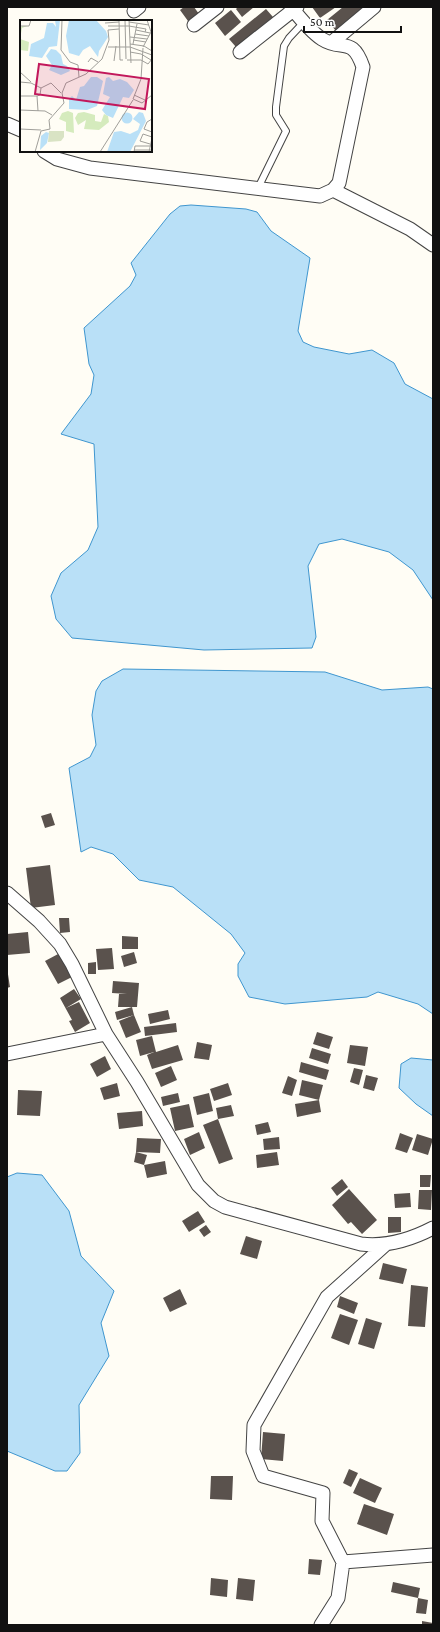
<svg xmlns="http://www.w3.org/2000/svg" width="440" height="1632" viewBox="0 0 440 1632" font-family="'Crimson Pro',serif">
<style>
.water{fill:#b9e0f7;stroke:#3f96cf}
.building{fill:#5a524d}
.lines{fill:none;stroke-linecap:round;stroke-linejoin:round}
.lane-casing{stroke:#444;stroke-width:8}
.street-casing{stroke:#444;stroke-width:15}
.lane{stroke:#fff;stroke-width:6}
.street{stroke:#fff;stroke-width:13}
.inset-road{fill:none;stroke:#a09f9a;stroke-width:1}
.view{fill:#c2185b;fill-opacity:0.15;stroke:#c2185b;stroke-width:2}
.inset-edge{fill:none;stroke:#111;stroke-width:2}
</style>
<rect width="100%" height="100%" fill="#fffdf5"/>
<path class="water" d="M 191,205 L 246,209 L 257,212 L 271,231 L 310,258 L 298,331 L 303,342 L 314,347 L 349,354 L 372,350 L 394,363 L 405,384 L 433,399 L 433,600 L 413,570 L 389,552 L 342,539 L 319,544 L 308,566 L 316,637 L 312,648 L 204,650 L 72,638 L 56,619 L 51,596 L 61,573 L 88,550 L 98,527 L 94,444 L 61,434 L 91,394 L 94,375 L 89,364 L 84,328 L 130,286 L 136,275 L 131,263 L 170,214 L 180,206 Z
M 123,669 L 325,672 L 382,690 L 428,687 L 433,689 L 433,1014 L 418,1004 L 378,992 L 367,997 L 285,1004 L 249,997 L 238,976 L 238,964 L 245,953 L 231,934 L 173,887 L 139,880 L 113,854 L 91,847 L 81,852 L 69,768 L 90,757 L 96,745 L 92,715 L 96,691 L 102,681 Z
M 411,1058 L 433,1060 L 433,1116 L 416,1104 L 399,1088 L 401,1064 Z
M 17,1173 L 42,1175 L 69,1211 L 81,1256 L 114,1291 L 101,1323 L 109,1356 L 79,1405 L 80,1453 L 67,1471 L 55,1471 L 7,1451 L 7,1177 Z"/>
<path class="building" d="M 184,7 L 194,7 L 199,14 L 188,21 L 180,10 Z
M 238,7 L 254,7 L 242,17 L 236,9 Z
M 312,7 L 336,7 L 320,18 Z
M 343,7 L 366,7 L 336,31 L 327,20 Z
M 266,9 L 273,17 L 236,47 L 229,39 Z
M 231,10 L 241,22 L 225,36 L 215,23 Z
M 51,813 L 55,825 L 45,828 L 41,816 Z
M 50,865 L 55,905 L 31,908 L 26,868 Z
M 59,918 L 69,918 L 70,932 L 60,933 Z
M 28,932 L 30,953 L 7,955 L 7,934 Z
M 122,936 L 138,937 L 138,949 L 122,949 Z
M 112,948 L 114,969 L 98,970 L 96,949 Z
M 134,952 L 137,963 L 124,967 L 121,956 Z
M 60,953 L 72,977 L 58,984 L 45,961 Z
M 96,962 L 96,974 L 88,974 L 88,963 Z
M 7,968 L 10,987 L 7,988 Z
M 113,981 L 139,983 L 137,1007 L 118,1007 L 119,994 L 127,994 L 112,993 Z
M 74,989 L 81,999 L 66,1008 L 79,1002 L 90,1023 L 75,1032 L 69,1021 L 72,1020 L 60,998 Z
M 132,1007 L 134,1015 L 117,1020 L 115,1012 Z
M 168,1010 L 170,1019 L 150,1024 L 148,1014 Z
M 134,1015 L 141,1032 L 126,1038 L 119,1021 Z
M 176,1023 L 177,1032 L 145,1036 L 144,1027 Z
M 317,1032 L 333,1037 L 329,1049 L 313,1044 Z
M 152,1036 L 156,1052 L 178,1045 L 183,1060 L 152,1069 L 147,1055 L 154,1052 L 140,1056 L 136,1040 Z
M 197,1042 L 212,1045 L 209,1060 L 194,1058 Z
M 350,1045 L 368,1047 L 365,1066 L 347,1063 Z
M 312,1048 L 331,1054 L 328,1064 L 309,1058 Z
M 105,1056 L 111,1069 L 97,1077 L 90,1064 Z
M 301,1062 L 329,1070 L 326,1080 L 299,1072 Z
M 171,1066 L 177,1080 L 161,1087 L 155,1073 Z
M 354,1068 L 363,1070 L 359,1085 L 350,1082 Z
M 366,1075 L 378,1078 L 374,1091 L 363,1088 Z
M 288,1076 L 297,1080 L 292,1096 L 282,1093 Z
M 302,1080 L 323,1085 L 319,1100 L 321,1112 L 297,1117 L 295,1104 L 319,1100 L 299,1095 Z
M 117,1083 L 120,1096 L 104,1100 L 100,1088 Z
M 228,1083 L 232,1095 L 214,1101 L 210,1089 Z
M 18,1090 L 42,1091 L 40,1116 L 17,1115 Z
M 178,1093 L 180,1102 L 163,1106 L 161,1097 Z
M 209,1093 L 213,1111 L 197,1115 L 193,1097 Z
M 189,1104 L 194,1127 L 175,1131 L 170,1108 Z
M 231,1105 L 234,1116 L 218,1119 L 216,1108 Z
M 142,1111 L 143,1126 L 119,1129 L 117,1113 Z
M 218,1119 L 233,1159 L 219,1164 L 203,1125 Z
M 268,1122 L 271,1132 L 257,1135 L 255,1125 Z
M 199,1132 L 205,1148 L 190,1155 L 184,1139 Z
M 400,1133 L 413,1138 L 407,1153 L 395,1149 Z
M 417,1134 L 433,1139 L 428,1155 L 412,1150 Z
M 279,1137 L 280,1149 L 264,1150 L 263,1139 Z
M 137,1138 L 161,1139 L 160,1153 L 136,1152 Z
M 136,1152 L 147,1155 L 144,1165 L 165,1161 L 167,1174 L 147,1178 L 144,1165 L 134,1162 Z
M 277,1152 L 279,1165 L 257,1168 L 256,1155 Z
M 420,1175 L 431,1175 L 430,1187 L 420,1187 Z
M 342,1179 L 348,1187 L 337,1196 L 331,1188 Z
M 349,1189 L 377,1220 L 362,1234 L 351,1222 L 348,1224 L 332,1205 Z
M 419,1190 L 432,1190 L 431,1210 L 418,1209 Z
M 410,1193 L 411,1207 L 395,1208 L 394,1194 Z
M 198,1211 L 205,1222 L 189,1232 L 182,1221 Z
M 388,1217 L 401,1217 L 401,1232 L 388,1233 Z
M 206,1225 L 211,1232 L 204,1237 L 199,1230 Z
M 246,1236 L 262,1241 L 257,1259 L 240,1254 Z
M 383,1263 L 407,1269 L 403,1284 L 379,1279 Z
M 411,1285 L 428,1287 L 425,1327 L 408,1326 Z
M 180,1289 L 187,1304 L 170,1312 L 163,1298 Z
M 340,1296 L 358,1303 L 354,1314 L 337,1307 Z
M 340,1314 L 358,1320 L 349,1345 L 331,1338 Z
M 366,1318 L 382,1323 L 374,1349 L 358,1344 Z
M 263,1432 L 285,1434 L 283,1461 L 261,1459 Z
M 349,1469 L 358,1473 L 351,1487 L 343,1483 Z
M 211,1476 L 233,1476 L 232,1500 L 210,1499 Z
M 360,1478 L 382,1488 L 375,1503 L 353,1493 Z
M 364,1504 L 394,1514 L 387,1535 L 357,1524 Z
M 309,1559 L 322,1560 L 320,1575 L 308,1574 Z
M 211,1578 L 228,1580 L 227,1597 L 210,1595 Z
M 238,1578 L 255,1580 L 253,1601 L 236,1599 Z
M 393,1582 L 420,1588 L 418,1598 L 391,1592 Z
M 418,1598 L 428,1600 L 426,1614 L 416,1613 Z
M 422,1621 L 433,1623 L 433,1625 L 422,1625 Z"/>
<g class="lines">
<g class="lane-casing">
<path id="lane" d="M 258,188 L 286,131 L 276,115 L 276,107 L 284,46 L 289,38 L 304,22"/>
</g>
<g class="street-casing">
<path id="street" d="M 134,11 L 139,7
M 194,25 L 217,7
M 331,43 L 374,7
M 240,52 L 297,7
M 7,124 L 21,130
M 44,151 L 57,159 L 90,168 L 320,196 L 333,190 L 339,183 L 363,67 C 352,35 342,52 322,39 C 311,32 299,17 291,7
M 333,190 L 410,229 L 433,245
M 7,893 L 39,921 L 60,944 L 72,964 L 106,1034 L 137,1082 L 198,1185 L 214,1201 L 225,1207 L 361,1244 C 386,1247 410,1240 433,1228
M 7,1054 L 106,1034
M 385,1245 L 327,1297 L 254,1425 L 253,1451 L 263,1476 L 323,1493 L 322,1521 L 343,1562 L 433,1555
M 321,1625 L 338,1598 L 343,1562"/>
</g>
<use href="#lane" class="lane"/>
<use href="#street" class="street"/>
</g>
<g transform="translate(20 20)">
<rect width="132" height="132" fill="#fffdf5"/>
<path d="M 2,6 L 7,6 L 2,8 L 0,19 L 9,22 L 8,31 L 0,30 L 0,9 ZM 48,91 L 53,93 L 54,113 L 46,111 L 46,102 L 39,99 L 42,93 ZM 64,92 L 75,95 L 75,101 L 81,102 L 84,94 L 88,96 L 89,102 L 79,110 L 64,109 L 66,100 L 58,105 L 55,98 L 58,93 Z" fill="#d5ebbd"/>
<path d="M 29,111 L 44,111 L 44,117 L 41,121 L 28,122 Z" fill="#d9e3c4"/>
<path d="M 35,0 L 40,0 L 37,26 L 29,27 L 22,38 L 9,36 L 11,24 L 24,18 L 27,3 L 33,3 L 36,7 ZM 49,0 L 76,0 L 86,11 L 88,17 L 79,31 L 78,37 L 70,26 L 63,30 L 59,36 L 49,33 L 46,16 ZM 31,29 L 36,30 L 41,35 L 43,44 L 47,46 L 50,51 L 41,55 L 29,50 L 32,45 L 26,36 ZM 71,57 L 77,57 L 83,61 L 77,86 L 67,90 L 49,89 L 49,79 L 52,76 L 56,80 L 60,67 L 64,66 ZM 89,57 L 93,61 L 100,59 L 107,62 L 114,70 L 109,78 L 103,77 L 93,98 L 86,95 L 82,90 L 90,77 L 83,74 L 86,58 ZM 119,92 L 123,93 L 126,101 L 110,132 L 87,132 L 94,112 L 101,111 L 110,114 L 118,110 L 120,104 L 113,99 ZM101.5 98a5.5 5.5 0 1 1 11 0a5.5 5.5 0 1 1-11 0ZM 26,112 L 29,113 L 27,123 L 20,130 L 21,116 Z" fill="#b9e0f7"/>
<path class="inset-road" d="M 42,0 L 41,30 L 50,42 L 58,45 L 59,57M 99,0 L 100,40 L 103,40M 105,0 L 106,39M 109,0 L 111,43M 109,2 L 129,5M 85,3 L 99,2M 0,6 L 9,6 L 11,0M 88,6 L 109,6 L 126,9 L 125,12M 116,10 L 130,13M 115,14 L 129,16M 110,17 L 127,19M 113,20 L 126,22M 110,24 L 124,26 L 132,31M 113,24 L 117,4M 88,27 L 110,27 L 132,35M 123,27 L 131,12 L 127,0M 123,28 L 121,59 L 113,79 L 122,83 L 132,75M 110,32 L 121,34 L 131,40M 107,40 L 121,40 L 128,44 L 132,39M 94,41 L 96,26M 68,42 L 71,38 L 78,42M 0,52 L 11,62M 0,62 L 11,63 L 21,68M 114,75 L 125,80M 0,76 L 17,76M 0,90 L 25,91 L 32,95M 18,91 L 17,76 L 20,75 L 21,68 L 31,63 L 41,73M 132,99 L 127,102 L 124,109 L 132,112M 0,109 L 21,110M 130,124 L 120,121 L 123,114 L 132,117M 114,130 L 132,130M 15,132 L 21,111 L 30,109 L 29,100 L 44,83 L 42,73 L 46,63 L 66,54 L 82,39 L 89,20 L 88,10 L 99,9M 80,132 L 113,80M 114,132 L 115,126 L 132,126M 129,132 L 132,118"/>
<path class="view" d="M 19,44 L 129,59 L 125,89 L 15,74 Z"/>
<rect width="132" height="132" class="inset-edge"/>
</g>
<rect width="440" height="1632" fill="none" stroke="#111111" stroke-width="16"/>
<path d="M304 26v6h97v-6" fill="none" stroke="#111111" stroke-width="2"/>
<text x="310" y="26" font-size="12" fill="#111111" stroke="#ffffff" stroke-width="3" paint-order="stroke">50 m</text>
</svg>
